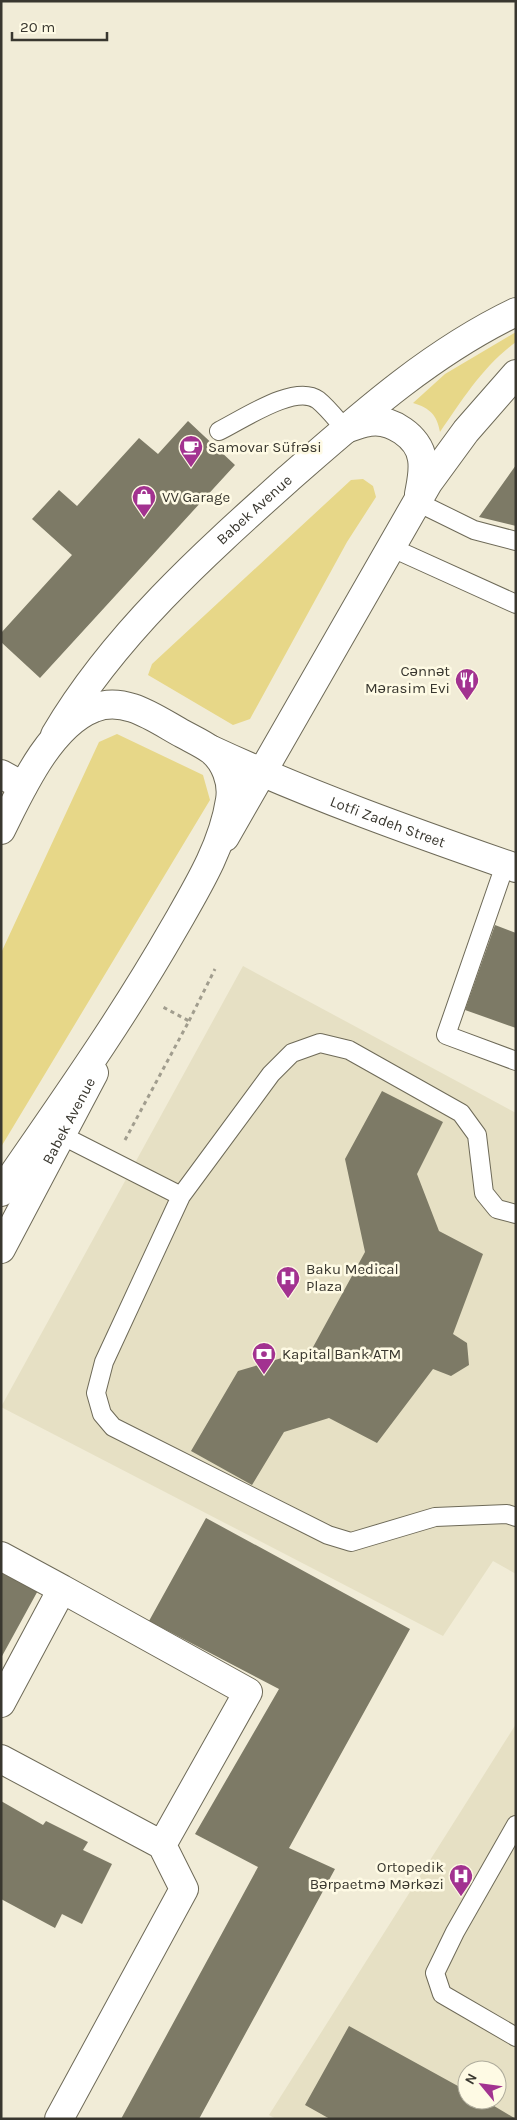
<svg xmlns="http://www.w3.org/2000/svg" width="517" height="2120" viewBox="0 0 517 2120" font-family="Karla,sans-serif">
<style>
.built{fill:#e6e0c4;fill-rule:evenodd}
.green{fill:#e7d788}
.building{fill:#7d7a66}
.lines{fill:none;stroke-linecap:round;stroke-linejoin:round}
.lane-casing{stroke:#6e6a58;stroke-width:20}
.street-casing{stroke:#6e6a58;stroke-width:30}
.secondary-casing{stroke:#6e6a58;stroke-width:30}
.primary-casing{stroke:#6e6a58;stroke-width:30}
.path{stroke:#a19d8e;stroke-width:3;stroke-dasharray:4 4;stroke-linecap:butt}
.lane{stroke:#fff;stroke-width:18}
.street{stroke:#fff;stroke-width:28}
.secondary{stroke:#fff;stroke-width:28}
.primary{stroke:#fff;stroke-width:28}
.labels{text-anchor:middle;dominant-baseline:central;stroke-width:5;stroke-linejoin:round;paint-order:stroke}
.poi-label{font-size:15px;fill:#39372f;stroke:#fefae4;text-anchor:start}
.street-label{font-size:15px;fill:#39372f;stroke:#fefae4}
</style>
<rect width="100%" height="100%" fill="#f1ecd7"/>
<path class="built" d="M 243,966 L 516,1113 L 516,1574 L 493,1561 L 443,1636 L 1,1407 Z
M 516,1724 L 516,2119 L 276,2119 L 269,2115 ZM 467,2070 L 497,2070 L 497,2100 L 467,2100 Z"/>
<path class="green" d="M 516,332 L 516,342 C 484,365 462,400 440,432 C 437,415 430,408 413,403 L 445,374 Z
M 363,479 L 373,486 L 376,497 L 347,542 L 250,719 L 233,725 L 148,675 L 152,664 L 351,480 Z
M 117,734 L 203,775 L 210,800 L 1,1147 L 1,953 L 99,742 Z"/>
<path class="building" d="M 188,421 L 235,465 L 40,678 L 1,642 L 1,633 L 72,555 L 32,519 L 59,490 L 77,506 L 139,438 L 158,454 Z
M 516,465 L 516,526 L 479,517 Z
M 495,925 L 516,933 L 516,1028 L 465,1010 Z
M 382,1091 L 443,1122 L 417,1174 L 439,1231 L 483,1254 L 453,1334 L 467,1343 L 469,1365 L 451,1376 L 433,1369 L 377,1443 L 329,1418 L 284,1432 L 252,1485 L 191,1451 L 238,1371 L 312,1349 L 365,1252 L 345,1159 Z
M 206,1518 L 410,1629 L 289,1848 L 335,1869 L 199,2119 L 121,2119 L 258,1867 L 195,1834 L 279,1689 L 149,1621 Z
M 1,1564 L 41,1585 L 1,1658 Z
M 1,1801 L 43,1825 L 46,1821 L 88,1842 L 83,1850 L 112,1864 L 82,1924 L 62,1914 L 55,1928 L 1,1899 Z
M 349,2026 L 467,2091 L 467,2100 L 484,2100 L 516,2119 L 330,2119 L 305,2105 Z"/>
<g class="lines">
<g class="lane-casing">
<path id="lane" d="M 219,431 C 242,420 295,383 318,400 C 328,408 337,420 345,429
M 417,502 L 474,530 L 516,541
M 390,547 L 516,604
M 505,865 L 446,1035 L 516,1061
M 61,1135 L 181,1196 L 104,1362 L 96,1393 L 102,1414 L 113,1427 L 328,1535 L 351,1542 L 435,1517 L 507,1514 L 516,1517
M 181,1196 L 271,1074 L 292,1053 L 320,1043 L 349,1050 L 461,1113 L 477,1135 L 484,1193 L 497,1209 L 516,1214
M 516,1825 L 455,1932 L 435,1973 L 442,1994 L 516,2037"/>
</g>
<g class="street-casing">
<path id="street" d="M 1,774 L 23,786
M 1,1556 L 62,1589 L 1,1703
M 62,1589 L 248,1692 L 162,1845
M 1,1759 L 162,1845 L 184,1889 L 59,2119"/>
</g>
<g class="secondary-casing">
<g id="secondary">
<path d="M 346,429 C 354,426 361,423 369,422 C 391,418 419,437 422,459 C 424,471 421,483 419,494"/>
<path id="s1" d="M 55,735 C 114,635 202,556 288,479 C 359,417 430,353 516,312"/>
<path id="s2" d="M 212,750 C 311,796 413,832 516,868"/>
<path d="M 225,837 L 428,483 L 466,431 L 516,374"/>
<path id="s3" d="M 1,1249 L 94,1073"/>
</g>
</g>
<g class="primary-casing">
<path id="primary" d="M 1,830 C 21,790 50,725 94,708 C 125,695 157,720 183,734 C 192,739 203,744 211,750 C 225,761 233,782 230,800 C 223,846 197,888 174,928 C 122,1019 61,1105 1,1192"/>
</g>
<path class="path" d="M 189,1021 L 215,969
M 125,1140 L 189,1021 L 161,1006"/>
<use href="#lane" class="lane"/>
<use href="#street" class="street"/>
<use href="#secondary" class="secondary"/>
<use href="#primary" class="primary"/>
</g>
<defs>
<g id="cafe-pin" transform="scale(1.25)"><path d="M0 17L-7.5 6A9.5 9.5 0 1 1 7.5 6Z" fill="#a23290" stroke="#fefae4"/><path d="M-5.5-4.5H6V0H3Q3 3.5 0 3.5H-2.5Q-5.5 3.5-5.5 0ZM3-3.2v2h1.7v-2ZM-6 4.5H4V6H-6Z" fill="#fff"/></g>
<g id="shop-pin" transform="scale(1.25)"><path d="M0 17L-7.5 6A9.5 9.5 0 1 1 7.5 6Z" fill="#a23290" stroke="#fefae4"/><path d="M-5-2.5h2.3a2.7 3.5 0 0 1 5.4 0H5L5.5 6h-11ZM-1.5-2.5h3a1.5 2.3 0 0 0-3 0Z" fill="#fff"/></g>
<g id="restaurant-pin" transform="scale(1.25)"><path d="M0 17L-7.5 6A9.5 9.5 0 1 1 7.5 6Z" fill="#a23290" stroke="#fefae4"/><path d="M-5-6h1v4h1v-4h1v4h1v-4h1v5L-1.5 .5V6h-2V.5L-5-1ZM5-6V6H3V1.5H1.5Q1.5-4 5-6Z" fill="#fff"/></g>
<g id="hospital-pin" transform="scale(1.25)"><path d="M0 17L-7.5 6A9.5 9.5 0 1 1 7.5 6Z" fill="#a23290" stroke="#fefae4"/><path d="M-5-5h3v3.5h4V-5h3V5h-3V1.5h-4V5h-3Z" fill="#fff"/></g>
<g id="bank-pin" transform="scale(1.25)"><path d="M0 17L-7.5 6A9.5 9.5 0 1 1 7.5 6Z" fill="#a23290" stroke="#fefae4"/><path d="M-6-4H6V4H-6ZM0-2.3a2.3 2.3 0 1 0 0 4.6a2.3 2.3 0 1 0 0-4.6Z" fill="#fff"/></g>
</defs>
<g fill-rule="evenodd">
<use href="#cafe-pin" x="191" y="447"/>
<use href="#shop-pin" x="144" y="497"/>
<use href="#restaurant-pin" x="467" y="680"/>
<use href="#hospital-pin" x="288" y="1278"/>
<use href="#bank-pin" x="264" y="1354"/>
<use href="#hospital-pin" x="461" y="1876"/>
</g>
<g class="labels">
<g class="poi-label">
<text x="208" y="447">Samovar Süfrəsi</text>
<text x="162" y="497">VV Garage</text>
<text x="450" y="671" text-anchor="end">Cənnət<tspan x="450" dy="17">Mərasim Evi</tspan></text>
<text x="306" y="1269">Baku Medical<tspan x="306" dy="17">Plaza</tspan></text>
<text x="282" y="1354">Kapital Bank ATM</text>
<text x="444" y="1867" text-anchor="end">Ortopedik<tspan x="444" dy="17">Bərpaetmə Mərkəzi</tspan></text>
</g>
<g class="street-label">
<text stroke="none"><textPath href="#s1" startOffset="302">Babek Avenue</textPath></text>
<text stroke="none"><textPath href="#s2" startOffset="190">Lotfi Zadeh Street</textPath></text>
<text stroke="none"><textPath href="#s3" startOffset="145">Babek Avenue</textPath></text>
</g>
</g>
<rect width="517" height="2120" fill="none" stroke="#39372f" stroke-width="5"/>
<g transform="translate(482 2085) rotate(299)"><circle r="24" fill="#fefae4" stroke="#afac9c"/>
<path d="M0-4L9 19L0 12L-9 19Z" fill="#a23290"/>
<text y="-8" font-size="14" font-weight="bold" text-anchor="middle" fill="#39372f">N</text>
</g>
<path d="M12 32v8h95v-8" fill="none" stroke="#39372f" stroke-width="2.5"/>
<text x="20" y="32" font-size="15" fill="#39372f" stroke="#fefae4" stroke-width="4" paint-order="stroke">20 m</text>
</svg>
